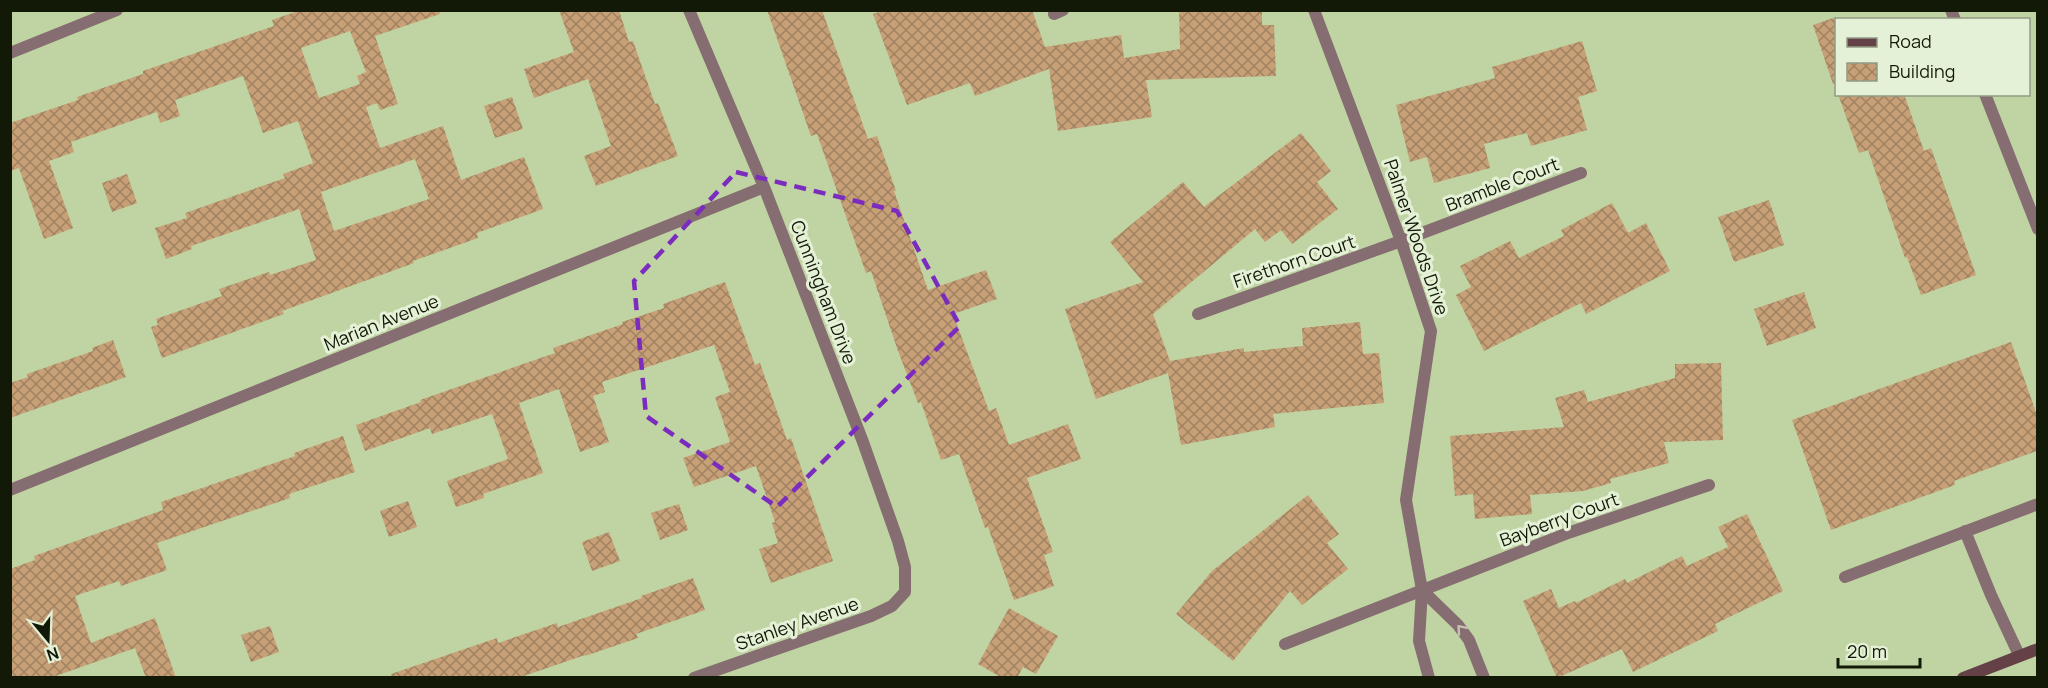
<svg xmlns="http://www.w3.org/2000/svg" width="2048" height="688" viewBox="0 0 2048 688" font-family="Manrope,sans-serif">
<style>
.building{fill:url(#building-cross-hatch);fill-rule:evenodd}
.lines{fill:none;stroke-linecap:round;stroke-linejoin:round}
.service{stroke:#866d71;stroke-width:12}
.minor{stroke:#866d71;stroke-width:12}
.secondary{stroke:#634147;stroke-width:12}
.oneway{stroke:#c4c3b3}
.marked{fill:none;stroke:#7b2cbf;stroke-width:4.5;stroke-dasharray:12 8;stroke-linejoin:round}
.labels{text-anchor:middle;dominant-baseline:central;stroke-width:6;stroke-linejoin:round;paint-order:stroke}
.street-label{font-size:18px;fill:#121907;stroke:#e5f1d7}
</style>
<defs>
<pattern id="building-cross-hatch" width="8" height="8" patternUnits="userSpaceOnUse" patternTransform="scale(1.5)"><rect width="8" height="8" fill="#c7a078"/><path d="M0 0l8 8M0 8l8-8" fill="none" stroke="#a08260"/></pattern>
</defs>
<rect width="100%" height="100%" fill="#bfd4a2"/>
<path class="building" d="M 301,10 L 439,10 L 440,14 L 375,36 L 398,104 L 380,110 L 377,103 L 366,107 L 380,148 L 443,126 L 461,180 L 524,157 L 543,209 L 477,233 L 478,238 L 413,261 L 414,263 L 282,311 L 284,314 L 162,358 L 151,327 L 158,325 L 156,319 L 222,296 L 219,289 L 269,272 L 270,275 L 316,260 L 299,209 L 191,246 L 192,249 L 166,259 L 155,228 L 187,218 L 185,213 L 285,178 L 283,174 L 313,163 L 298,121 L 263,133 L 243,76 L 175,100 L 180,116 L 160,123 L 157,112 L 71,142 L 74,152 L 49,161 L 73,228 L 44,239 L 19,168 L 10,171 L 10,123 L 78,100 L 77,97 L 143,74 L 143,71 L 274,26 L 272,20 ZM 350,31 L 366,72 L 357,76 L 360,84 L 319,98 L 301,48 ZM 415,159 L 429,199 L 334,231 L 321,192 Z
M 559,10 L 619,10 L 629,42 L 633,41 L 655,104 L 658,103 L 678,156 L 596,186 L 584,156 L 611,146 L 588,79 L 534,98 L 524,69 L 574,52 Z
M 767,10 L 822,10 L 868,139 L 877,136 L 896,191 L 894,191 L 928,290 L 986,270 L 997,299 L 953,314 L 989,411 L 996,408 L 1009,445 L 1068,424 L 1081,459 L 1027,478 L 1053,552 L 1044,555 L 1054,586 L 1014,600 L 988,527 L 985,528 L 959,454 L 941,460 L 921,402 L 918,403 L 898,351 L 871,271 L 866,273 L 817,134 L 811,136 Z
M 885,10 L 1032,10 L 1045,47 L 1121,35 L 1124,58 L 1180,49 L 1179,11 L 1262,10 L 1262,25 L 1274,25 L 1276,76 L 1146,80 L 1152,117 L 1058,131 L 1049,69 L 975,96 L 970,83 L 907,105 L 873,14 Z
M 1836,17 L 1836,84 L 1833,84 L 1813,25 Z
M 1582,41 L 1597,91 L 1578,97 L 1587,130 L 1531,146 L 1527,133 L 1484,144 L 1490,168 L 1434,183 L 1427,157 L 1410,162 L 1396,105 L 1495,78 L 1492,67 Z
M 1838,94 L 1904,94 L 1924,151 L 1931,148 L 1976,275 L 1921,295 L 1907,257 L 1905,258 L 1868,150 L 1859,153 Z
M 512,97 L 523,129 L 495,138 L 484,106 Z
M 1301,133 L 1331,171 L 1317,182 L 1338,209 L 1292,244 L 1281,230 L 1265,242 L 1255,229 L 1153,314 L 1170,361 L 1244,348 L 1244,352 L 1303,346 L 1302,328 L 1360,322 L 1363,354 L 1379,353 L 1384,403 L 1273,414 L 1275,427 L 1181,445 L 1168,373 L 1096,399 L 1065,309 L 1143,282 L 1110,242 L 1183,182 L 1204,207 Z
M 127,174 L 137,203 L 112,212 L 102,183 Z
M 1769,200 L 1784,245 L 1734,262 L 1718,217 Z
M 1612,203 L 1628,233 L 1646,223 L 1670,271 L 1586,314 L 1581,303 L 1484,351 L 1456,295 L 1471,287 L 1460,266 L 1510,241 L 1519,258 L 1564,236 L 1561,230 Z
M 725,282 L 755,365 L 760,363 L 787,440 L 791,438 L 833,561 L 771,583 L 759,549 L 778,543 L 772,523 L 775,522 L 756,466 L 694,487 L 683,458 L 730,442 L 715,397 L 730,392 L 714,345 L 602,382 L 605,392 L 593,396 L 609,442 L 580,452 L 559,389 L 519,403 L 543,473 L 483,494 L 484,498 L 456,507 L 447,481 L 508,459 L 492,414 L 432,434 L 430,428 L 365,451 L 356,425 L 421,402 L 420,400 L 555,353 L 553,348 L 623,324 L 622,322 L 664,308 L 663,304 Z
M 1804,292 L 1816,328 L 1767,346 L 1754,309 Z
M 113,340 L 126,377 L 10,418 L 10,383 L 28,377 L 27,374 L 93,351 L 92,348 Z
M 2011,342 L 2037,415 L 2037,451 L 1954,481 L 1955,485 L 1831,530 L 1792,420 Z
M 1721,363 L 1723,440 L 1664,442 L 1669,463 L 1610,479 L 1611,483 L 1583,491 L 1530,495 L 1532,514 L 1475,519 L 1473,494 L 1455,496 L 1450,436 L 1564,427 L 1555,398 L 1584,390 L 1588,402 L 1675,378 L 1675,364 Z
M 343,436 L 355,472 L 289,494 L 290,498 L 157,543 L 167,570 L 121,586 L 119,581 L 75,596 L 91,643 L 155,618 L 176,678 L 146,678 L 135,648 L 50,678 L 10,678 L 10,569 L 35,560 L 34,556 L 163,510 L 161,502 L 295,456 L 294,453 Z
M 1308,495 L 1339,534 L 1327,543 L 1348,569 L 1302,605 L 1290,591 L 1233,661 L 1176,614 L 1212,571 Z
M 408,501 L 417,527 L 389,537 L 380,511 Z
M 679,504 L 688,530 L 660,540 L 651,513 Z
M 1747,514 L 1783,591 L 1715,624 L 1718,631 L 1633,672 L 1622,649 L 1557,678 L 1523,601 L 1551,589 L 1559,608 L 1575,601 L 1576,603 L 1625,579 L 1627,583 L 1682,556 L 1687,566 L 1728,547 L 1718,527 Z
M 609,532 L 620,561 L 592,571 L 582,542 Z
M 693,578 L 705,610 L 636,634 L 638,638 L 585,656 L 585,655 L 518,678 L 392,678 L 391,674 L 497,638 L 498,643 L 557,623 L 558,627 L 642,598 L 641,596 Z
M 1009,608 L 1058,636 L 1036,674 L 1023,667 L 1017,678 L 1002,678 L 978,664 Z
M 270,626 L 279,652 L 251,662 L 241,635 Z"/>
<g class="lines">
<path class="service" d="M 1965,531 L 1991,595 L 2019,655
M 1845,577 L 2038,504"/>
<path class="minor" d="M 689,10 L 764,187 L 863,442 L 898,541 L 905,567 L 905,592 L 892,606 L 871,616 L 694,678
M 1314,10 L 1401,241 L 1431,331 L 1406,500 L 1422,590 L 1419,641 L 1429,678
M 1951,10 L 1955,20
M 1054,14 L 1063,10
M 10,53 L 117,10
M 1985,94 L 2038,229
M 1198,314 L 1401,241 L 1581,173
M 10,490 L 764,187
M 1422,590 L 1458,625 L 1469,640 L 1484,678
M 1285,644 L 1568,533 L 1709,485"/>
<path class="secondary" d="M 1963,678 L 2038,649"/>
</g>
<defs><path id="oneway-chevron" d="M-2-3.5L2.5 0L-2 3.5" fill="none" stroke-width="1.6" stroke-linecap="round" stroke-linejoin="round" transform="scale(1.5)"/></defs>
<use class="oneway" href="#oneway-chevron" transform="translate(1461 629) rotate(-131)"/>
<path class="marked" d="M 736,172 L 897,211 L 960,326 L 777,507 L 646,416 L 634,281 Z"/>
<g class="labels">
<g class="street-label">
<text transform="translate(1502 184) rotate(-21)">Bramble Court</text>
<text transform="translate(1417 237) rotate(71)">Palmer Woods Drive</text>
<text transform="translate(1294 261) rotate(-19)">Firethorn Court</text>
<text transform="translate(824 292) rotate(69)">Cunningham Drive</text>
<text transform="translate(381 322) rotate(-22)">Marian Avenue</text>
<text transform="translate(1559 519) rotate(-20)">Bayberry Court</text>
<text transform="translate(797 623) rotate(-19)">Stanley Avenue</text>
</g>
</g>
<rect width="2048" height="688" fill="none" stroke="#121907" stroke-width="24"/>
<rect x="1835" y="18" width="195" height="78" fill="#e5f1d7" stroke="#919b84" stroke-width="1.5"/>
<rect x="1847" y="38" width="30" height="9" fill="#634147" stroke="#919b84" stroke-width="1.5"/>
<text x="1889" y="48" font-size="18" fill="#121907">Road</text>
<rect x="1847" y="63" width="30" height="18" fill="url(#building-cross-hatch)" stroke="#919b84" stroke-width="1.5"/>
<text x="1889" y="78" font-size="18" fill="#121907">Building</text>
<g transform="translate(48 640) rotate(161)" stroke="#e5f1d7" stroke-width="4.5" paint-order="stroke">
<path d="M0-4.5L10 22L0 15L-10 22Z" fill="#121907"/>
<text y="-9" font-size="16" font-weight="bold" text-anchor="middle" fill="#121907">N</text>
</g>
<path d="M1838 658v9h82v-9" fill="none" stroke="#121907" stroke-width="3"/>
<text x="1847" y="658" font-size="18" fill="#121907" stroke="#e5f1d7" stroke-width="4.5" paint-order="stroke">20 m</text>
</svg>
